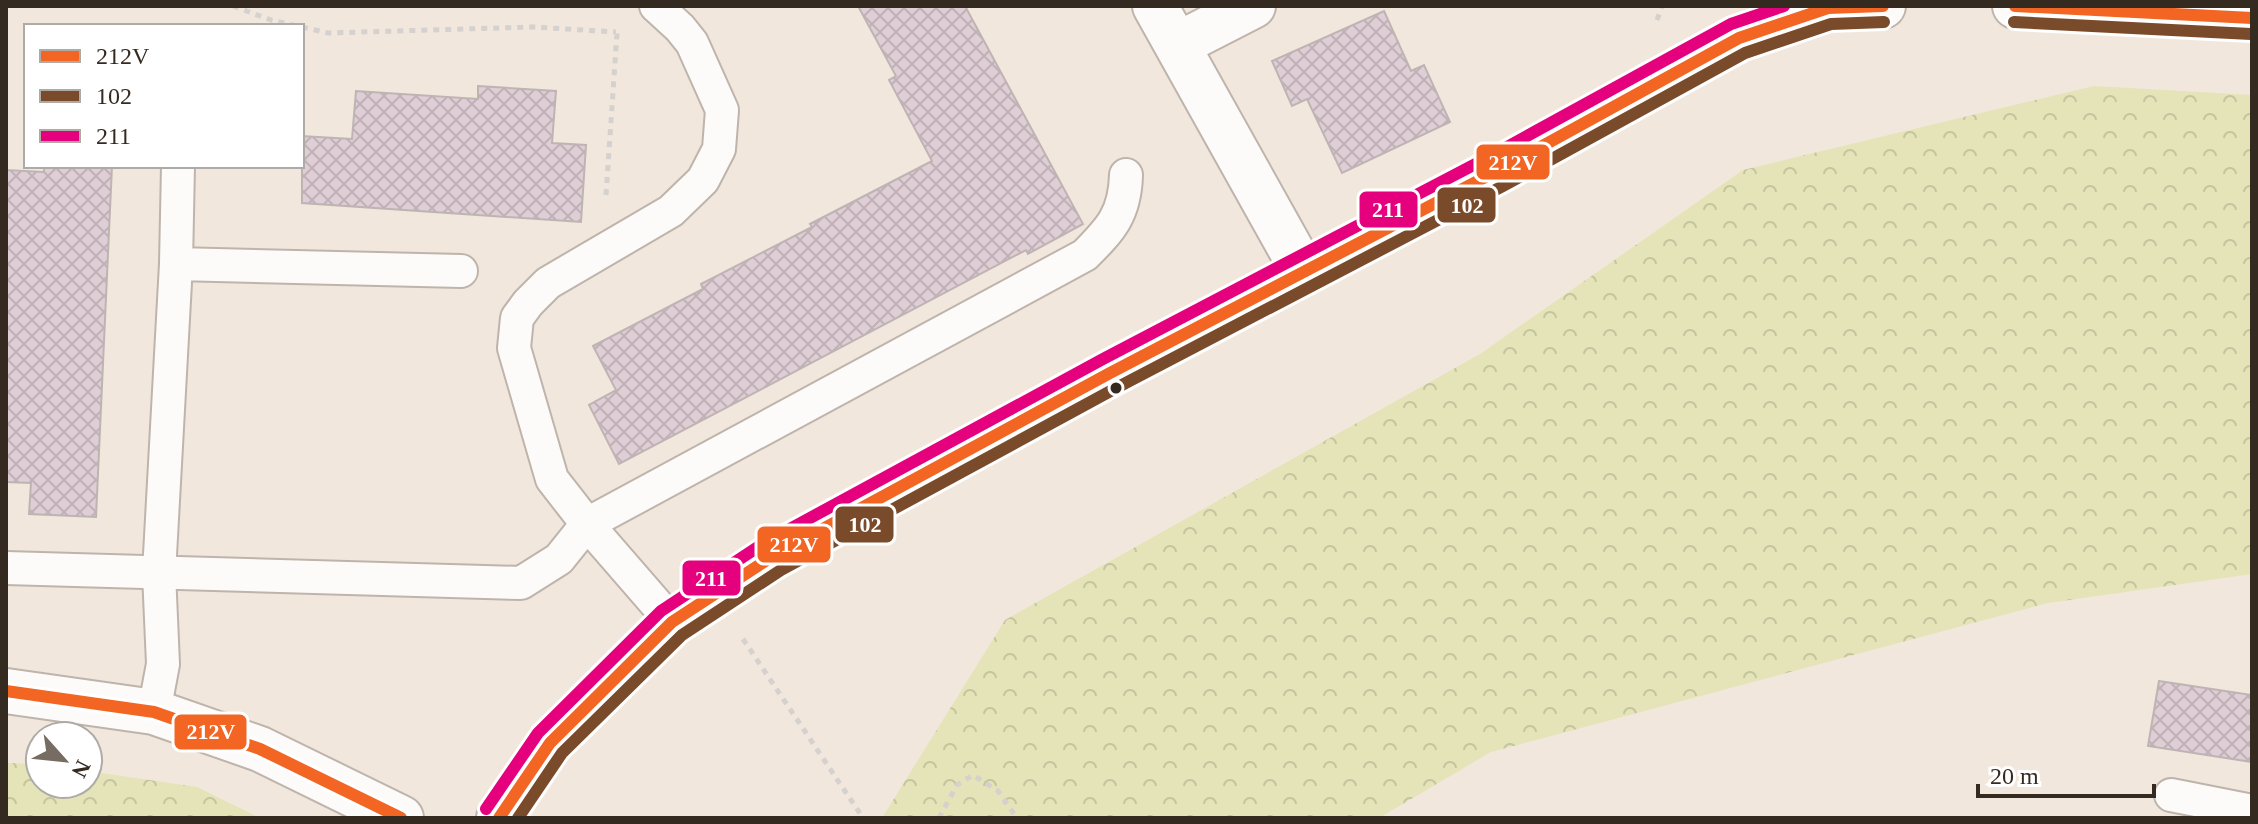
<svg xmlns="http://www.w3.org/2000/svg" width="2258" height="824" viewBox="0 0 2258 824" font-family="Georgia,serif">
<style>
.forest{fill:url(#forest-crowns)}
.building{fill:url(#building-cross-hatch);stroke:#beb4b4;stroke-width:2}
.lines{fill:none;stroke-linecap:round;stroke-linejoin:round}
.lane-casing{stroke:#beb4ab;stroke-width:36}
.street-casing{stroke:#beb4ab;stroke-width:48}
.secondary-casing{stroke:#beb4ab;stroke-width:48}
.path{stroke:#d4d1ce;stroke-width:5;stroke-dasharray:6 6;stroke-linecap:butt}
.lane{stroke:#fdfbfa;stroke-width:32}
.street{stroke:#fdfbfa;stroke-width:44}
.secondary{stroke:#fdfbfa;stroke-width:44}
.bus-1-casing{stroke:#fff;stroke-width:18}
.bus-2-casing{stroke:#fff;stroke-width:18}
.bus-3-casing{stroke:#fff;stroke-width:18}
.bus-1{stroke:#f26522;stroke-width:12}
.bus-2{stroke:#7a4b2a;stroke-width:12}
.bus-3{stroke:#e5007d;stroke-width:12}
.bus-dot{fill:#342a20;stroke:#fff;stroke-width:3}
.line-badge{stroke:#fff;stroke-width:3}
.badge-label{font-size:22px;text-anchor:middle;font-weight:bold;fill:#fff}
</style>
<defs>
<pattern id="forest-crowns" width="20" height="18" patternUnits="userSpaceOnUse" patternTransform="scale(2)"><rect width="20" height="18" fill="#e4e4b8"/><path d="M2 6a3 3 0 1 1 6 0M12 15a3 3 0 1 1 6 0" fill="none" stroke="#c4c49e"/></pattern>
<pattern id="building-cross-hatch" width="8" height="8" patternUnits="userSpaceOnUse" patternTransform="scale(2)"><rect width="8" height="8" fill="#dfced5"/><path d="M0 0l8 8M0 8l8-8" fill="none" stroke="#c0b1b7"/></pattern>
</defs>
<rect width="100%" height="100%" fill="#f2e7dc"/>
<path class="forest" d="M 2094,86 L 2252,95 L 2252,574 L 2048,603 L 1491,752 L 1379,818 L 882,818 L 1005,620 L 1480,354 L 1743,170 Z
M 6,763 L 40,764 L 40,784 L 88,784 L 88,771 L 197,787 L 260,818 L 6,818 Z"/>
<path class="building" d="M 858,6 L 965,6 L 1083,224 L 1028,254 L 1026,250 L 619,464 L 589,405 L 616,390 L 593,346 L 703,289 L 701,284 L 812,227 L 810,224 L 932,161 L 889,80 L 896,76 Z
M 1384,11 L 1411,71 L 1424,65 L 1450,122 L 1342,173 L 1307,99 L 1292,106 L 1272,61 Z
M 478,86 L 556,91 L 552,143 L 586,145 L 581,222 L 302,203 L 302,136 L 352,139 L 356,91 L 478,99 Z
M 44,166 L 112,166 L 96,517 L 29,514 L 31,483 L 6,482 L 6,170 L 44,172 Z
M 2159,681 L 2252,695 L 2252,762 L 2148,746 Z"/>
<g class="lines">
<g class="lane-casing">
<path id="lane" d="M 656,6 L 680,28 L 692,43 L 722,110 L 719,149 L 703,180 L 671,211 L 548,283 L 528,303 L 517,318 L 514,348 L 552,479 L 587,524 L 672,622
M 176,264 L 461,271
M 6,568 L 521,583 L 559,559 L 587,524 L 1085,255 C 1111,229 1125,214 1126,175
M 154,712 L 163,664 L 159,573 L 176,264 L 178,166
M 2171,795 L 2252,811"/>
</g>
<g class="street-casing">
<path id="street" d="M 1155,6 L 1303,271
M 1177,45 L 1253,6"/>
</g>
<g class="secondary-casing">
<path id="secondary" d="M 2015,6 L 2252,18
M 6,691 L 154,712 L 260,749 L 401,818
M 499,818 L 550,743 L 672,622 L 773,556 L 1110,373 L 1495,172 L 1739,38 L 1828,8 L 1883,6"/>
</g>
<path class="path" d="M 233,6 L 271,20 L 297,26
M 1657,20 L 1662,6
M 302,27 L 328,33 L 533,27 L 616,32
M 606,195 L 617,33
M 743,639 L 863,818
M 939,818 L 957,785 L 973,775 L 998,791 L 1017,818"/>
<use href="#lane" class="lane"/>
<use href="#street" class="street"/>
<use href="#secondary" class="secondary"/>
<g class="bus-1-casing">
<path id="bus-1" d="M 2015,6 L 2252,18
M 6,691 L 154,712 L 260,749 L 401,818
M 499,818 L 550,743 L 672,622 L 773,556 L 1110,373 L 1495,172 L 1739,38 L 1828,8 L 1883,6"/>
</g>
<g class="bus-2-casing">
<path id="bus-2" d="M 2014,22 L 2251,34
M 518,818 L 562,753 L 682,635 L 781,570 L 1118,387 L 1503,186 L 1745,53 L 1831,24 L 1884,22"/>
</g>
<g class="bus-3-casing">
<path id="bus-3" d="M 486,809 L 538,733 L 661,611 L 764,543 L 1103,359 L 1487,158 L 1731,24 L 1784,6"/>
</g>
<use href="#bus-1" class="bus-1"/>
<use href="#bus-2" class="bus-2"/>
<use href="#bus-3" class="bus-3"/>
</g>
<circle class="bus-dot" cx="1116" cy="388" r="7"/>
<g class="line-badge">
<rect x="1475" y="143" width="76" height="38" rx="8" fill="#f26522"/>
<rect x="1436" y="186" width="61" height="38" rx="8" fill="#7a4b2a"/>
<rect x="1358" y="190" width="61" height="39" rx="8" fill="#e5007d"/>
<rect x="834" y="505" width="61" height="39" rx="8" fill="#7a4b2a"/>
<rect x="756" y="525" width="76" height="39" rx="8" fill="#f26522"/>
<rect x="681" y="559" width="61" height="38" rx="8" fill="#e5007d"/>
<rect x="173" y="713" width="75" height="38" rx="8" fill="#f26522"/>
</g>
<g class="badge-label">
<text x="1513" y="170">212V</text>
<text x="1467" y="213">102</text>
<text x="1388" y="217">211</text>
<text x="865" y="532">102</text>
<text x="794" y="552">212V</text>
<text x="711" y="586">211</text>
<text x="211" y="739">212V</text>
</g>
<rect width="2258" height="824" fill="none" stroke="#342a20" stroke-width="16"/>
<rect x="24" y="24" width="280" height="144" fill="#ffffff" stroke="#aeaaa6" stroke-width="2"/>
<rect x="40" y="50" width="40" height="12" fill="#f26522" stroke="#aeaaa6" stroke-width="2"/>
<text x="96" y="64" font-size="24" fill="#342a20">212V</text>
<rect x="40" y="90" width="40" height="12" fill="#7a4b2a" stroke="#aeaaa6" stroke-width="2"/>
<text x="96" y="104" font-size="24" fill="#342a20">102</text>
<rect x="40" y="130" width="40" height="12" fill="#e5007d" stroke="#aeaaa6" stroke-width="2"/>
<text x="96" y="144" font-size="24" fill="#342a20">211</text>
<g transform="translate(64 760) rotate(117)"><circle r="38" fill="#ffffff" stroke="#aeaaa6" stroke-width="2"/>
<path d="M0-6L14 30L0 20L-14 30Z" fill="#766c62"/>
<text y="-12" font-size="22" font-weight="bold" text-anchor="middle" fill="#342a20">N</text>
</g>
<path d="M1978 784v12h176v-12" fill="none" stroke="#342a20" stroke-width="4"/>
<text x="1990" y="784" font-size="24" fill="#342a20" stroke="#ffffff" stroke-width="6" paint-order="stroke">20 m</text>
</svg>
